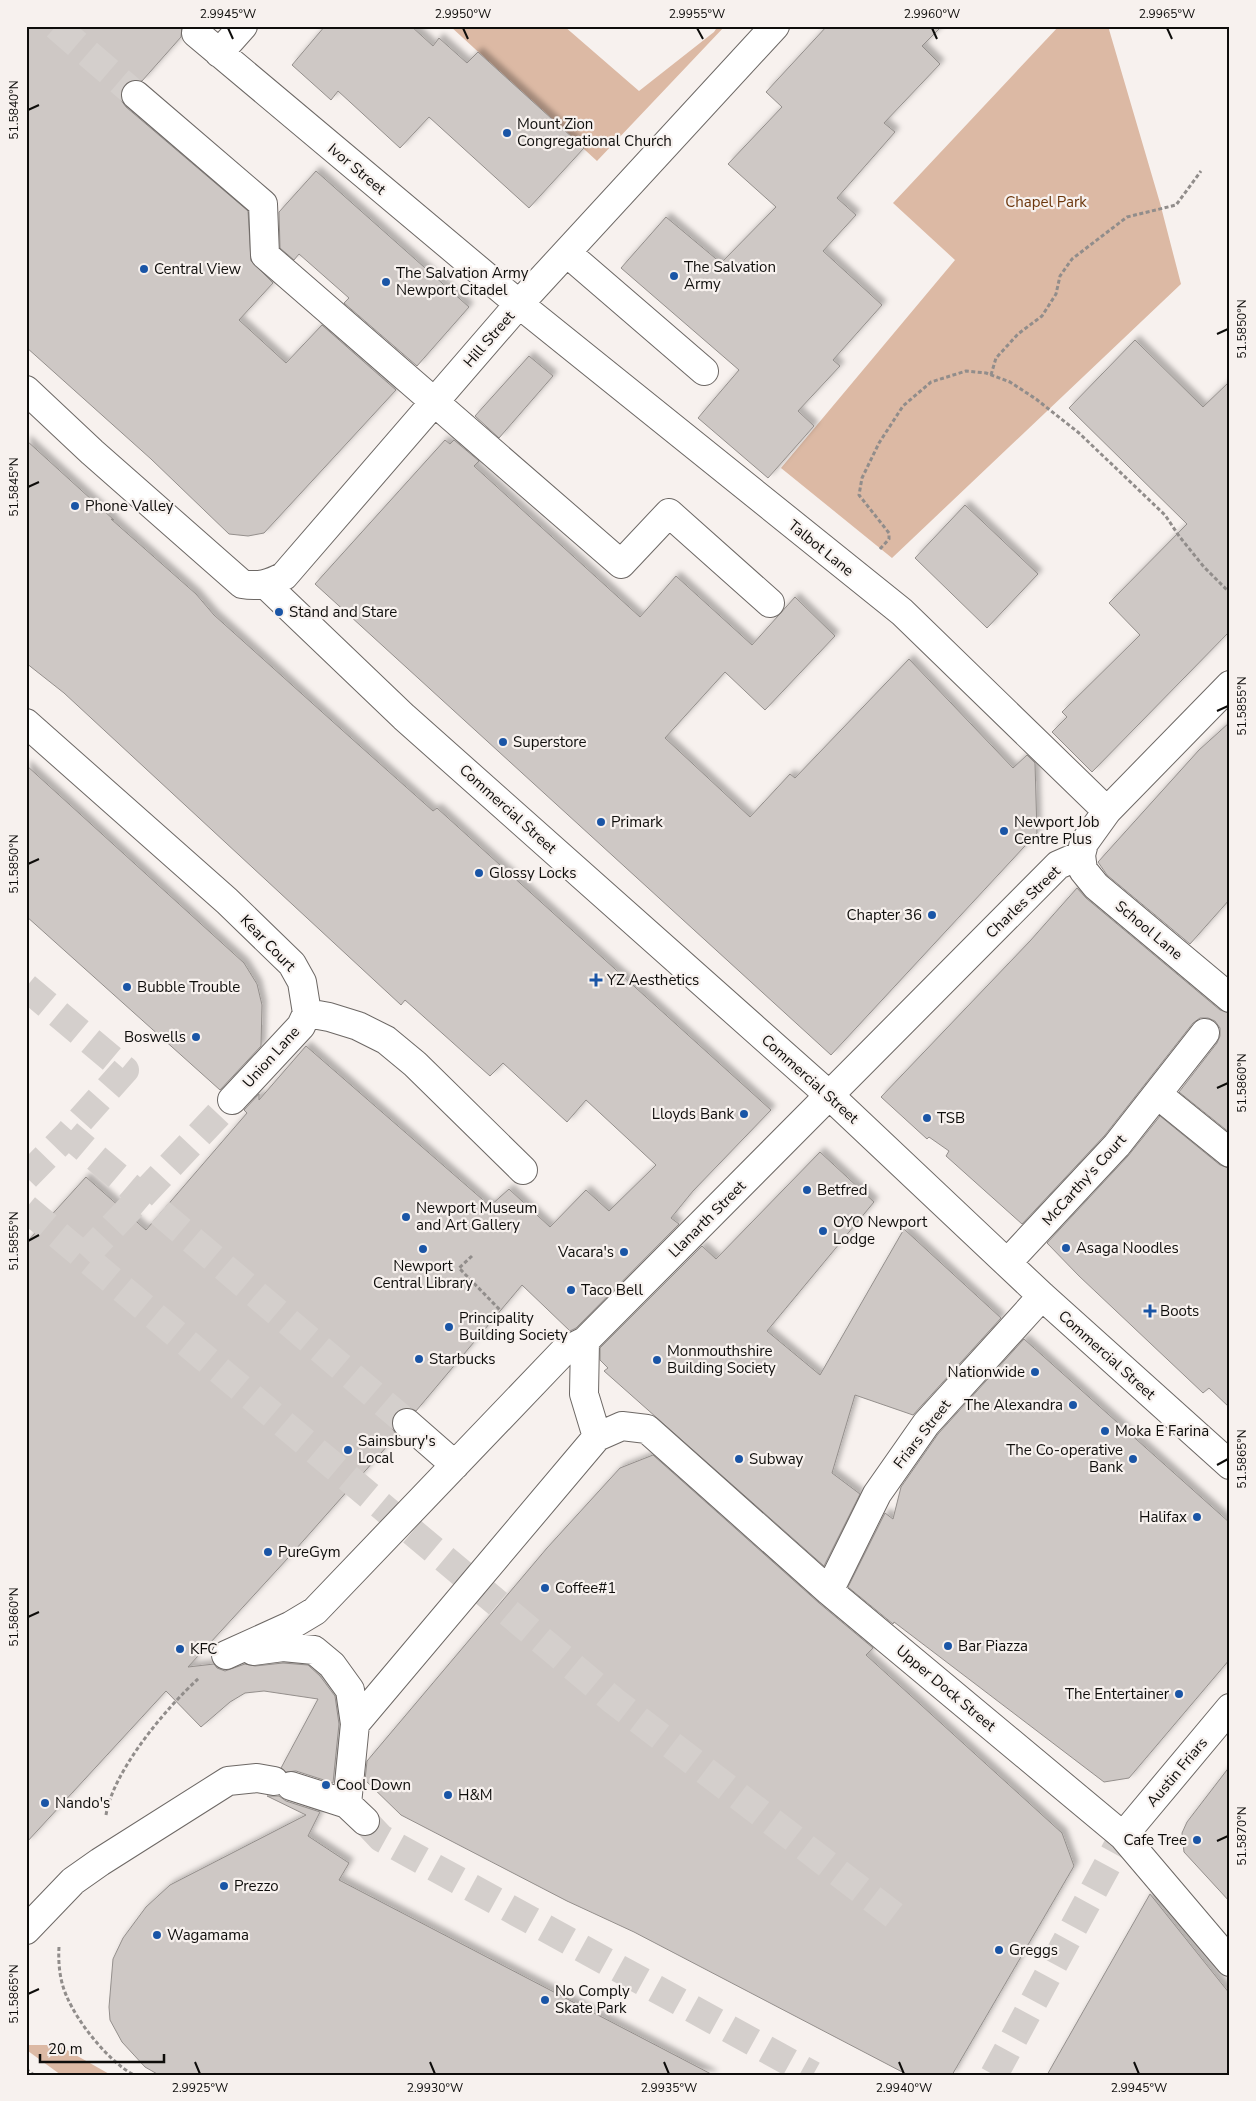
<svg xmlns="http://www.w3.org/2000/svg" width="1256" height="2101" viewBox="0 0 1256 2101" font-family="'Nunito Sans',sans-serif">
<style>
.green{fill:#dcb9a4}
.building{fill:#cec8c5;stroke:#948f8c;filter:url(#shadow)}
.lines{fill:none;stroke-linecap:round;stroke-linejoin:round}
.minor-tunnel{stroke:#d4cfcc;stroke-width:28;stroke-dasharray:28 14;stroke-linecap:butt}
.minor-casing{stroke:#6d6865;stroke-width:30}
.path{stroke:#918d8b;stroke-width:3;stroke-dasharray:4 2.5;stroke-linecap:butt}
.minor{stroke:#fff;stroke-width:28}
.ticks{fill:none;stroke:#0e0d0b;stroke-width:2}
.poi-dot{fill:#1a55a6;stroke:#f7f1ee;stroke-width:2}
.labels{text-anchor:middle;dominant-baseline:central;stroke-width:4.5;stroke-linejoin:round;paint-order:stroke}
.poi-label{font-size:15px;fill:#0e0d0b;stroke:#f7f1ee;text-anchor:start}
.street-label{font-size:15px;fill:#0e0d0b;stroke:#f7f1ee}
.park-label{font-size:15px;fill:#6b360b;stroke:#f7f1ee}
.neatline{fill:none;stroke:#0e0d0b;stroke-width:2}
.ticks-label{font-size:12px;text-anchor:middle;fill:#0e0d0b}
</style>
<defs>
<filter id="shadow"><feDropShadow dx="4.5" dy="-4.5" stdDeviation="2.5" flood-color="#0004"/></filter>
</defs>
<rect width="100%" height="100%" fill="#f7f1ee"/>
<path class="green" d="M 450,26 L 564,26 L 639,91 L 714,32 L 718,26 L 725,26 L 597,161 Z
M 1059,26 L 1108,26 L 1160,203 L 1181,284 L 892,558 L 781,468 L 955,260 L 893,203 Z
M 28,2045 L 58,2045 L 111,2075 L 61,2075 L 28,2051 Z"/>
<path class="building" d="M 26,26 L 182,26 L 181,37 L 142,81 L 131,80 L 124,85 L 121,93 L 121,100 L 126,107 L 248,211 L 251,261 L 273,283 L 239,320 L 286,363 L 322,325 L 396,390 L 264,533 L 248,536 L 229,534 L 151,459 L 26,347 Z
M 325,26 L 411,26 L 433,46 L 439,38 L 467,63 L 478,52 L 584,148 L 529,208 L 429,117 L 400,148 L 338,91 L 331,100 L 292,65 Z
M 827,26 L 942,26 L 922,46 L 940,64 L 884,123 L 895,132 L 837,198 L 856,215 L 823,251 L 882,305 L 833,360 L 840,366 L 798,411 L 814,426 L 768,478 L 698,418 L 739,370 L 621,268 L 666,217 L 721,263 L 776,207 L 728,164 L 782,107 L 766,92 Z
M 316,171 L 469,307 L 417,366 L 344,303 L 349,298 L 299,254 L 294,260 L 280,248 L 279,212 Z
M 1135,340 L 1203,407 L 1230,381 L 1230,631 L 1092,772 L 1052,732 L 1067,717 L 1062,712 L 1140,635 L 1109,603 L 1187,524 L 1069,408 Z
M 529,356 L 553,376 L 499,438 L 475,416 Z
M 26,440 L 114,520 L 111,519 L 196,594 L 214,615 L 351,738 L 433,811 L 437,808 L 771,1110 L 693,1191 L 671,1218 L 679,1224 L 576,1328 L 570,1331 L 522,1285 L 416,1411 L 410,1408 L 402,1408 L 395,1413 L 392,1420 L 392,1428 L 396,1434 L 389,1444 L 288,1558 L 188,1667 L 214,1664 L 217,1668 L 225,1671 L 245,1664 L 255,1666 L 283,1663 L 308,1665 L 320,1676 L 335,1696 L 339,1724 L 333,1783 L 296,1771 L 286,1772 L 281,1768 L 318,1699 L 264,1691 L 245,1693 L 230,1702 L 201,1727 L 166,1691 L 26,1843 L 26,1243 L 86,1177 L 146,1230 L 247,1113 L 244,1110 L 259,1094 L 259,1100 L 306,1046 L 490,1206 L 509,1189 L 550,1227 L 586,1190 L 609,1211 L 656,1165 L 586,1100 L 567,1122 L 503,1063 L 490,1076 L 405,1000 L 401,1005 L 64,693 L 26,663 Z
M 445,440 L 450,444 L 454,440 L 479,461 L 474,466 L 640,617 L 676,576 L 752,645 L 795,597 L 835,636 L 765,710 L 725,672 L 665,738 L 750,817 L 790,774 L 795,778 L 909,659 L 1013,768 L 1027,755 L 1035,763 L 1037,833 L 831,1055 L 315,584 Z
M 965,505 L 1038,574 L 987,628 L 915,558 Z
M 1230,722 L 1230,899 L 1190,944 L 1107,875 L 1098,862 L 1199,750 Z
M 26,765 L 244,963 L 257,984 L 262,1005 L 261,1046 L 220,1090 L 26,916 Z
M 1077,888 L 1086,898 L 1220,1010 L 1230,1013 L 1230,1133 L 1179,1092 L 1217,1043 L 1220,1036 L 1220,1028 L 1215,1021 L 1208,1018 L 1200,1018 L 1193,1023 L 1105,1135 L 1022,1224 L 946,1156 L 949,1151 L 929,1137 L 927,1139 L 881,1097 L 1030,941 Z
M 1160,1116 L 1220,1165 L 1230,1168 L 1230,1408 L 1209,1388 L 1203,1393 L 1079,1276 L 1047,1243 L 1128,1156 Z
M 820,1152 L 874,1202 L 767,1331 L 820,1375 L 904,1229 L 1001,1318 L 913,1415 L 855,1395 L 832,1473 L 860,1494 L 824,1566 L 604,1371 L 608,1368 L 600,1360 L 600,1348 L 702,1246 L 716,1259 Z
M 1024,1339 L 1230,1523 L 1230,1659 L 1129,1778 L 1104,1782 L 894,1622 L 893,1624 L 848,1587 L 885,1513 L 893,1519 L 901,1487 L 938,1434 Z
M 653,1455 L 819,1603 L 873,1648 L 866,1655 L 1062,1833 L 1074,1866 L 952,2075 L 908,2075 L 634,1932 L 567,1901 L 401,1815 L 365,1780 L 367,1761 L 547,1548 L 620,1468 Z
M 1230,1766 L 1230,1902 L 1184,1852 L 1182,1833 L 1187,1822 Z
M 267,1796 L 279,1796 L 286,1801 L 320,1812 L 308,1836 L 349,1863 L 339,1880 L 713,2075 L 159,2075 L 145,2067 L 122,2042 L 110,2020 L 109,2007 L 113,1959 L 123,1938 L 146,1907 L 170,1885 L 306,1815 Z
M 1150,1894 L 1230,1994 L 1230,2075 L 1047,2075 Z"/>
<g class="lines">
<path class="minor-tunnel" d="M 56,26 L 136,95
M 26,987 L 125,1070 L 68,1134 L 407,1423
M 26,1177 L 68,1134
M 26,1208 L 614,1701 L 895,1916
M 84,1257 L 232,1100
M 365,1821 L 381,1838 L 813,2075
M 994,2075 L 1123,1836"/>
<g class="minor-casing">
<path id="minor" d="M 196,33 L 519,304 L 902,612 L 1107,811
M 219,53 L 243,26
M 136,95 L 263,204 L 265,255 L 621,564 L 669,513 L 770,603
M 567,253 L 704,371
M 26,390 L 92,452 L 242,584 C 259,587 269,584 284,576 L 519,304 L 775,26
M 266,585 L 404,717 L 829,1095 L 1042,1296 L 1230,1465
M 26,723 L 227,901 L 292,964 L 302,982 L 307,1013 L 329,1017 L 358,1026 L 386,1040 L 415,1064 L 523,1170
M 1081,855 L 1083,870 L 1096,886 L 1230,998
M 1157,1094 L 1230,1153
M 232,1100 L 301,1026 L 307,1013
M 1007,1263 L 1117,1145 L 1205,1033
M 407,1423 L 455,1465
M 597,1437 L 622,1426 L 647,1429 L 829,1591 L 1123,1836 L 1230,1962
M 829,1591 L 877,1494 L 926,1424 L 1042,1296
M 253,1651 L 283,1647 L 314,1650 L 332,1665 L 350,1690 L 355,1724
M 226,1655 L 290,1626 L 315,1611 L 563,1352 L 585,1341 L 1058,865 L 1081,855 L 1084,843 L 1107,811 L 1230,685
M 291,1786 L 347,1804 L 365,1821
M 347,1804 L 355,1724 L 597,1437 L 584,1394 L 585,1341
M 1123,1836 L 1230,1708
M 26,1930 L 73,1881 L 100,1862 L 228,1781 L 257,1778 L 274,1781"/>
</g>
<path class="path" d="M 991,375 L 996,358 L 1018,334 L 1042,316 L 1056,294 L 1060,276 L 1072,259 L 1127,217 L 1176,205 L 1201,171
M 880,549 L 889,539 L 889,533 L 859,495 L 862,478 L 879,443 L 903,406 L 931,382 L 966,371 L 986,373 L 1010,382 L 1036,399 L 1079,433 L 1165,515 L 1179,536 L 1204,567 L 1230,593
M 472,1256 L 459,1268 L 501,1311
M 106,1815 C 113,1771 166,1708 199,1678
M 59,1947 C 58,1964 60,1982 67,1997 C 78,2023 109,2062 134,2075
M 26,2069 L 34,2075"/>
<use href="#minor" class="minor"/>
</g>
<path class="ticks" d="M 228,28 L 233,39M 463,28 L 468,39M 697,28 L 703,39M 932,28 L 937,39M 1167,28 L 1172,39M 28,110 L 39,105M 1217,334 L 1228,329M 28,487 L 39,482M 1217,711 L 1228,706M 28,864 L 39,859M 1217,1088 L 1228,1083M 28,1241 L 39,1235M 1217,1465 L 1228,1459M 28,1617 L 39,1612M 1217,1841 L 1228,1836M 28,1994 L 39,1989M 195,2062 L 200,2074M 430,2062 L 435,2074M 664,2062 L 669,2074M 899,2062 L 904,2074M 1134,2062 L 1139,2074"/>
<g class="poi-dot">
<circle cx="507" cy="133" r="5"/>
<circle cx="144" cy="269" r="5"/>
<circle cx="674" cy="276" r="5"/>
<circle cx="386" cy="282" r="5"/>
<circle cx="75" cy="506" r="5"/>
<circle cx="279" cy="612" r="5"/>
<circle cx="503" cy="742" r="5"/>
<circle cx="601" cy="822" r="5"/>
<circle cx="1004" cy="831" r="5"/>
<circle cx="479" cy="873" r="5"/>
<circle cx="932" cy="915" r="5"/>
<path d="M593.5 972.5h5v5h5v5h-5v5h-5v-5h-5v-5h5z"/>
<circle cx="127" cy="987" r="5"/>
<circle cx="196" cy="1037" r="5"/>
<circle cx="744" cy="1114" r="5"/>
<circle cx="927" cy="1118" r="5"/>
<circle cx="807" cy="1190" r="5"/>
<circle cx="406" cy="1217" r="5"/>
<circle cx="823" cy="1231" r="5"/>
<circle cx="1066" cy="1248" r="5"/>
<circle cx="423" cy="1249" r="5"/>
<circle cx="624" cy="1252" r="5"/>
<circle cx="571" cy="1290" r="5"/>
<path d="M1147.5 1303.5h5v5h5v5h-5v5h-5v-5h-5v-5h5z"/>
<circle cx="449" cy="1327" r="5"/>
<circle cx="419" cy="1359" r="5"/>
<circle cx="657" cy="1360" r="5"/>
<circle cx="1035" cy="1372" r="5"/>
<circle cx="1073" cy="1405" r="5"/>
<circle cx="1105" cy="1431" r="5"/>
<circle cx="348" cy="1450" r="5"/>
<circle cx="739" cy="1459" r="5"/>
<circle cx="1133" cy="1459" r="5"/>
<circle cx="1197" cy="1517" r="5"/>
<circle cx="268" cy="1552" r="5"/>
<circle cx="545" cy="1588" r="5"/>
<circle cx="948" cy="1646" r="5"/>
<circle cx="180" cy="1649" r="5"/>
<circle cx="1179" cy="1694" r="5"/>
<circle cx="326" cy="1785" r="5"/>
<circle cx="448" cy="1795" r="5"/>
<circle cx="45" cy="1803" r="5"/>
<circle cx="1197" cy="1840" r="5"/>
<circle cx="224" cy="1886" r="5"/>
<circle cx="157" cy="1935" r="5"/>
<circle cx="999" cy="1950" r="5"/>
<circle cx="545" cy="2000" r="5"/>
</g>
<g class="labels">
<g class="poi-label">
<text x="517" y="124">Mount Zion<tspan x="517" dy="17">Congregational Church</tspan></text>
<text x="684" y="267">The Salvation<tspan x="684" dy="17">Army</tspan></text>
<text x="154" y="269">Central View</text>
<text x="396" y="273">The Salvation Army<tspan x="396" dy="17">Newport Citadel</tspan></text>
<text x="85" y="506">Phone Valley</text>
<text x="289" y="612">Stand and Stare</text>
<text x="513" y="742">Superstore</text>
<text x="611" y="822">Primark</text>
<text x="1014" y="822">Newport Job<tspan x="1014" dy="17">Centre Plus</tspan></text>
<text x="489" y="873">Glossy Locks</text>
<text x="922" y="915" text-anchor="end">Chapter 36</text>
<text x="607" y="980">YZ Aesthetics</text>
<text x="137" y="987">Bubble Trouble</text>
<text x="186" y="1037" text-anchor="end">Boswells</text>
<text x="734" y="1114" text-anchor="end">Lloyds Bank</text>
<text x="937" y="1118">TSB</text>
<text x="817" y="1190">Betfred</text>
<text x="416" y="1208">Newport Museum<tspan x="416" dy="17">and Art Gallery</tspan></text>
<text x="833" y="1222">OYO Newport<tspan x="833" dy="17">Lodge</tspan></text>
<text x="1076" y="1248">Asaga Noodles</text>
<text x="614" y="1252" text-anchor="end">Vacara's</text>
<text x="423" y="1266" text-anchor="middle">Newport<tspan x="423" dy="17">Central Library</tspan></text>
<text x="581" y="1290">Taco Bell</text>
<text x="1160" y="1311">Boots</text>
<text x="459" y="1318">Principality<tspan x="459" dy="17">Building Society</tspan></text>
<text x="667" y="1351">Monmouthshire<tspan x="667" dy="17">Building Society</tspan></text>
<text x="429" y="1359">Starbucks</text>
<text x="1025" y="1372" text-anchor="end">Nationwide</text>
<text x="1063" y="1405" text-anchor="end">The Alexandra</text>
<text x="1115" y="1431">Moka E Farina</text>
<text x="358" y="1441">Sainsbury's<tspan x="358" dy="17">Local</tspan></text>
<text x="1123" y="1450" text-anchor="end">The Co-operative<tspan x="1123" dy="17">Bank</tspan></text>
<text x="749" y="1459">Subway</text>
<text x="1187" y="1517" text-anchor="end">Halifax</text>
<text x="278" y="1552">PureGym</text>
<text x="555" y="1588">Coffee#1</text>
<text x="958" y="1646">Bar Piazza</text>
<text x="190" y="1649">KFC</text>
<text x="1169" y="1694" text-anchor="end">The Entertainer</text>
<text x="336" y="1785">Cool Down</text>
<text x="458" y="1795">H&amp;M</text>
<text x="55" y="1803">Nando's</text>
<text x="1187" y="1840" text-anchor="end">Cafe Tree</text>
<text x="234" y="1886">Prezzo</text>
<text x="167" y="1935">Wagamama</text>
<text x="1009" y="1950">Greggs</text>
<text x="555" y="1991">No Comply<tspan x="555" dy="17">Skate Park</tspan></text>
</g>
<g class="street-label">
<text transform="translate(357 169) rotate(40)">Ivor Street</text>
<text transform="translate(489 339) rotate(-49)">Hill Street</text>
<text transform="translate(821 548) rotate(39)">Talbot Lane</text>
<text transform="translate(508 809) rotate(42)">Commercial Street</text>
<text transform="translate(1023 902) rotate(-44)">Charles Street</text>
<text transform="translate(1149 930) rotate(40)">School Lane</text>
<text transform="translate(268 943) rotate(46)">Kear Court</text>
<text transform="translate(271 1057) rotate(-48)">Union Lane</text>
<text transform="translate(810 1079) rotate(42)">Commercial Street</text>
<text transform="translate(1084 1180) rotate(-48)">McCarthy's Court</text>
<text transform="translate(707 1219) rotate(-45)">Llanarth Street</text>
<text transform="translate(1107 1355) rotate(42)">Commercial Street</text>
<text transform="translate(922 1434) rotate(-52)">Friars Street</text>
<text transform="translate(946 1688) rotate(40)">Upper Dock Street</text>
<text transform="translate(1177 1772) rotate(-50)">Austin Friars</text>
</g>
<g class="park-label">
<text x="1046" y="202">Chapel Park</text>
</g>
</g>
<rect width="1256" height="2101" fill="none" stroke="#f7f1ee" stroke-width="55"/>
<path d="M40 2054v8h124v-8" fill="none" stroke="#0e0d0b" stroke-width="2.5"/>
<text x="48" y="2054" font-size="15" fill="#0e0d0b" stroke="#f7f1ee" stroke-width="4" paint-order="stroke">20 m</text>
<rect x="28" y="28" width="1200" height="2046" class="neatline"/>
<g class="ticks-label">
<text x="228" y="18">2.9945°W</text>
<text x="463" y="18">2.9950°W</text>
<text x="697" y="18">2.9955°W</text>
<text x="932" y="18">2.9960°W</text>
<text x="1167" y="18">2.9965°W</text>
<text transform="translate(14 110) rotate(-90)" y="4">51.5840°N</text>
<text transform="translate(1242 329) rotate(-90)" y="4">51.5850°N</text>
<text transform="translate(14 487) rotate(-90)" y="4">51.5845°N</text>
<text transform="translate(1242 706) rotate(-90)" y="4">51.5855°N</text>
<text transform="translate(14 864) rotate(-90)" y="4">51.5850°N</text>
<text transform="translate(1242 1083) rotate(-90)" y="4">51.5860°N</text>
<text transform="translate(14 1241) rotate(-90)" y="4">51.5855°N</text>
<text transform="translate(1242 1459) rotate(-90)" y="4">51.5865°N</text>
<text transform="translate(14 1617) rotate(-90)" y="4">51.5860°N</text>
<text transform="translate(1242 1836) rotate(-90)" y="4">51.5870°N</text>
<text transform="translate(14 1994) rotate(-90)" y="4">51.5865°N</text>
<text x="200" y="2092">2.9925°W</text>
<text x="435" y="2092">2.9930°W</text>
<text x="669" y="2092">2.9935°W</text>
<text x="904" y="2092">2.9940°W</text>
<text x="1139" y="2092">2.9945°W</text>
</g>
</svg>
